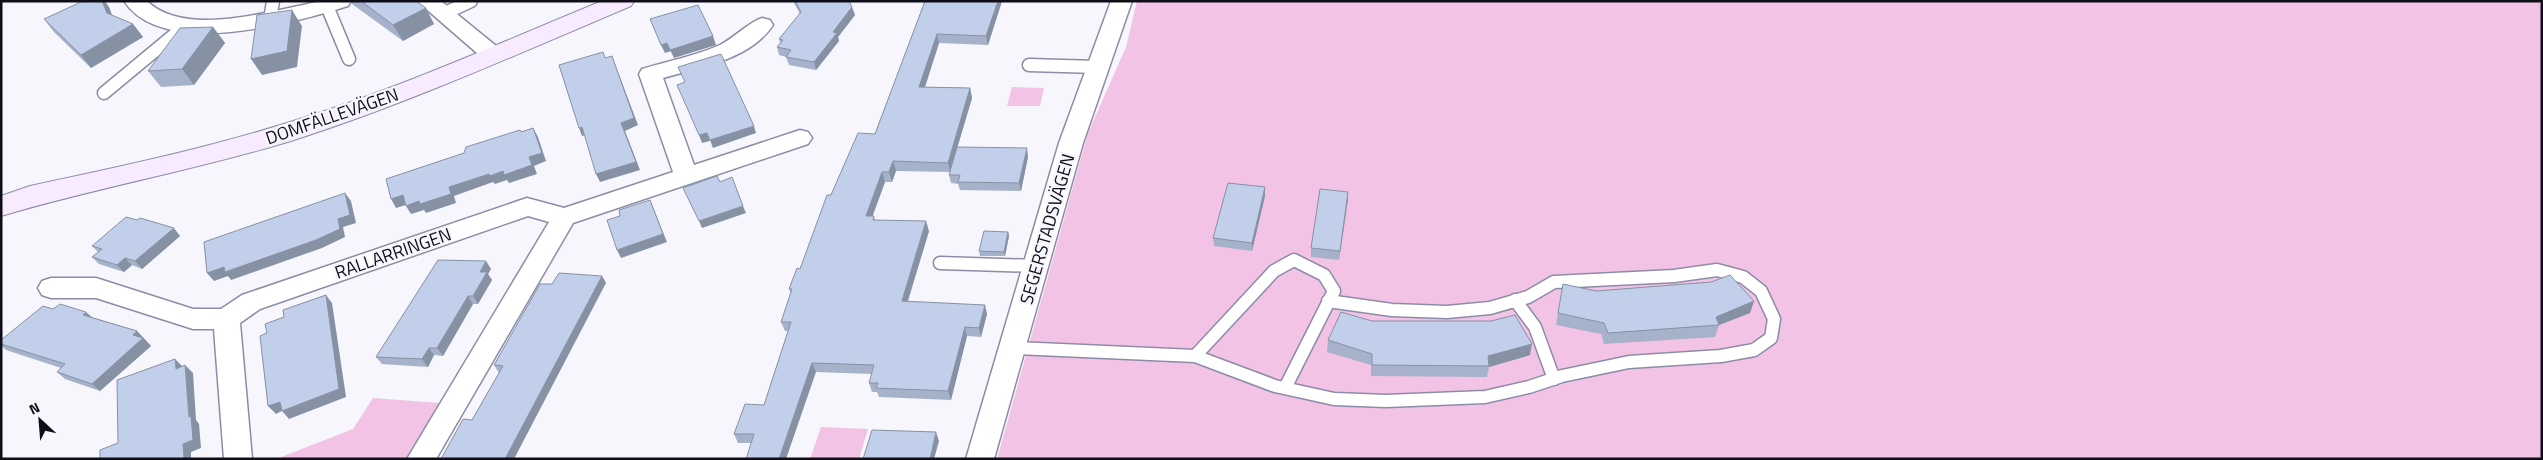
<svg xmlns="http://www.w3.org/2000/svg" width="2543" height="460" viewBox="0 0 2543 460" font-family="'Titillium Web',sans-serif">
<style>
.green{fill:#f2c3e4}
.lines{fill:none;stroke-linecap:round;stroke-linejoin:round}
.lane-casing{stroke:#8d8ca8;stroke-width:15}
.street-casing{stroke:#8d8ca8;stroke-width:3}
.secondary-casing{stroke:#8d8ca8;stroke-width:2}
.lane{stroke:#fff;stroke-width:12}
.street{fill:#fff;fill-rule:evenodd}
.secondary{fill:#f8ebff;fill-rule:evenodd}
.wall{fill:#a6b2ca}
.shaded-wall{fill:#8791a4}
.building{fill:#c1cfeb;stroke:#8791a4}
.labels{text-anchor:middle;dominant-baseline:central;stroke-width:4.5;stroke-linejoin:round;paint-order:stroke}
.street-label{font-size:18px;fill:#0f0e18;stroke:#f6f6fc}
</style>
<rect width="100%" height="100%" fill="#f6f6fc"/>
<path class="green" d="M 1137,1 L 2542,1 L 2542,459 L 997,459 L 1088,133 L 1126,47 Z
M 1012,87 L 1044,88 L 1040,106 L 1007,106 Z
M 373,398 L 440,403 L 406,459 L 276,459 L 353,429 Z
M 821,427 L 868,429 L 859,459 L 810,459 Z"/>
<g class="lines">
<g class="lane-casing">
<path id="lane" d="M 327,6 L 349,59
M 443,14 L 471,1
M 270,20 L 273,1
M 1029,65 L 1097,67
M 104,93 L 186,25
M 940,263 L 1037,266
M 1515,300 L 1535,327 L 1554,379
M 1014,348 L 1195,356 L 1275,386 L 1334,399 L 1386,401 L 1485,397 L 1529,387 L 1562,376 L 1629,362 L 1721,356 L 1754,350 L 1771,338 L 1774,319 L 1761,291 L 1743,277 L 1717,270 L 1674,276 L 1554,282 L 1528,297 L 1490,308 L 1447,312 L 1392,310 L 1328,301
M 1195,356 L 1274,271 L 1294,260 L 1324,275 L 1334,291 L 1285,388"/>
</g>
<g class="street-casing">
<path id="street" d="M 124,1 L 147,1 C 185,38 271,11 317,2 C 328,0 340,1 351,1 L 348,6 C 293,23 163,60 124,1 Z
M 417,1 L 441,1 L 501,50 L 504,55 L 501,60 L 493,62 L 485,60 Z
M 1111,1 L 1132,1 L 1083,143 L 994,459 L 966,459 L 1059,143 Z
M 762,18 L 770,20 L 773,25 C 750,60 700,67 663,78 L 694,165 L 800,130 L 808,132 L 812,138 L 808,144 L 573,223 L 436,459 L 407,459 L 549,222 L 528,216 L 260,309 L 240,323 L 252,459 L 224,459 L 214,329 L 193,329 L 96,298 L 51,298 L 42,295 L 38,288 L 42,281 L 51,278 L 96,278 L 193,309 L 221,309 L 242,295 L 518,201 L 527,198 L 564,208 L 673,172 L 639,74 L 642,69 C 668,61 695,56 720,45 C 734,38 749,22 762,18 Z"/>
</g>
<g class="secondary-casing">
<path id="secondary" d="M 602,1 L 634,1 L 631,6 C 520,53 409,103 294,140 C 197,170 98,187 1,216 L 1,196 L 30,186 C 124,166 218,146 309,116 C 409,84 505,41 602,1 Z"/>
</g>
<use href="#lane" class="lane"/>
<use href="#street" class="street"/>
<use href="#secondary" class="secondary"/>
</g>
<path class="wall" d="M 350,1 L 416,1 L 434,24 L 403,41 L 352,4 Z
M 793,1 L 849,1 L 855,15 L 838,37 L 839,41 L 816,70 L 789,65 L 786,57 L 779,55 L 777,47 L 780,43 L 779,39 L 800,14 Z
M 925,1 L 1002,1 L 988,45 L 939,43 L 925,87 L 970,88 L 972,98 L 950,172 L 896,171 L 892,182 L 885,182 L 872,216 L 874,216 L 875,220 L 929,231 L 908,301 L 987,314 L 981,337 L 967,336 L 951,400 L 879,397 L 877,392 L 872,392 L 869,383 L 872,374 L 816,372 L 751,443 L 738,443 L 734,434 L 764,405 L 788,331 L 785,331 L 781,322 L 791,294 L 789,289 L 800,269 L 831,195 L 875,134 Z
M 109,7 L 112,16 L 133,24 L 143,37 L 91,68 L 54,32 L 44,19 Z
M 213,27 L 225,43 L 194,85 L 161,87 L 148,71 Z
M 1028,157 L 1021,191 L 960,190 L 958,184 L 951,183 L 949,175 Z
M 1265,187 L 1265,196 L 1252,251 L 1214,246 L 1213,238 Z
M 1348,192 L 1339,260 L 1311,257 L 1311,248 Z
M 1008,232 L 1009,236 L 1005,256 L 980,256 L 979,251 Z
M 180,236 L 142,269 L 132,265 L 124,272 L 99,264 L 92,257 L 98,252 L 92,246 Z
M 491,269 L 488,274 L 492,280 L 478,304 L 473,304 L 443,356 L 434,355 L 428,367 L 382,364 L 376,357 Z
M 602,276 L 606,283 L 472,420 L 499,373 L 494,365 L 552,284 Z
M 1563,284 L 1596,291 L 1754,301 L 1750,313 L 1719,325 L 1715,337 L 1604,344 L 1601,334 L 1556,325 Z
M 91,317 L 137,331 L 151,346 L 100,391 L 65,379 L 57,372 L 61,368 L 6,350 L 1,345 L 1,340 Z
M 1372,321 L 1530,355 L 1489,367 L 1487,377 L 1371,376 L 1371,365 L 1327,352 L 1328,340 Z"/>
<path class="shaded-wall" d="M 102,1 L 105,1 L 109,7 L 116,26 L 107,13 Z
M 998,1 L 1002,1 L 988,45 L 986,36 Z
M 852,7 L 855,15 L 838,37 L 839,41 L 816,70 L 814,62 L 833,32 Z
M 426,8 L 434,24 L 403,41 L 393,25 Z
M 292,10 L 302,26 L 297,67 L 262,75 L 251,59 Z
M 133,24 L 143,37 L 91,68 L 81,55 Z
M 213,27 L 225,43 L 194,85 L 182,69 Z
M 937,34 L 939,43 L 922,96 L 919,87 Z
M 713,36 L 716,45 L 674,58 L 670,50 Z
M 667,43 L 671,51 L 665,53 L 661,45 Z
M 612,56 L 638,125 L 625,131 L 640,170 L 600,182 L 596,174 L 621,123 Z
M 970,88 L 972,98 L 950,172 L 948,163 Z
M 754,126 L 756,133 L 713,148 L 710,140 Z
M 582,127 L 586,135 L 582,136 L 579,128 Z
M 533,128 L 538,137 L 546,161 L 534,166 L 537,174 L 509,183 L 507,180 L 495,184 L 493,182 L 454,196 L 456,203 L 426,213 L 424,210 L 411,214 L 406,206 L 449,187 L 489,174 L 503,171 L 529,157 Z
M 707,133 L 710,141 L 702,143 L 699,135 Z
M 1027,148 L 1028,157 L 1021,191 L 1019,183 Z
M 893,161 L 896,171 L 892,182 L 889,172 Z
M 882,172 L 885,182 L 869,226 L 866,216 Z
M 1265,187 L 1265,196 L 1252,251 L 1252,243 Z
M 1348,192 L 1348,200 L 1339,260 L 1340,251 Z
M 345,193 L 351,201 L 356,223 L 343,227 L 345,237 L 322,248 L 231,280 L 228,276 L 214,281 L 207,273 L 224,267 L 338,219 Z
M 403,195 L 409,204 L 396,208 L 391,199 Z
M 650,200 L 667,242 L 621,258 L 617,250 Z
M 743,206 L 746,213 L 702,228 L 699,221 Z
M 926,221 L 929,231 L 905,310 L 902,301 Z
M 174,228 L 180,236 L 142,269 L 135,261 Z
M 1008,232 L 1009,236 L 1005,256 L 1004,252 Z
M 125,258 L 132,265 L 124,272 L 117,265 Z
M 486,261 L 491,269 L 488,274 L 492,280 L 478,304 L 473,296 L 480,272 Z
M 602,276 L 606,283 L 514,459 L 505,459 Z
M 326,295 L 332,303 L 346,397 L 289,419 L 282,411 L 276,414 L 268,406 Z
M 468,296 L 473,304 L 443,356 L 437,348 Z
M 1754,301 L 1750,313 L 1719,325 L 1716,317 Z
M 985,305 L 987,314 L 981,337 L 979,328 Z
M 86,312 L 94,319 L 83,315 Z
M 965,327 L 967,336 L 951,400 L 948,391 Z
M 137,331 L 151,346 L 100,391 L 92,384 L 133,335 Z
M 1532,344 L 1530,355 L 1489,367 L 1488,356 Z
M 429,348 L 434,355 L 428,367 L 422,359 Z
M 175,359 L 183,367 L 176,369 Z
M 812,363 L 816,372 L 786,459 L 779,459 Z
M 185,365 L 193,373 L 196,420 L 199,424 L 201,448 L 191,452 L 191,459 L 184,459 L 183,444 L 189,417 Z
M 936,432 L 939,441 L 934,459 L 930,459 Z"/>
<path class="building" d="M 83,1 L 102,1 L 107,13 L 133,24 L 81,55 L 44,19 Z
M 361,1 L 416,1 L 426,8 L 393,25 Z
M 795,1 L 849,1 L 852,7 L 833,32 L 837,33 L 814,62 L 786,57 L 791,50 L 777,47 L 783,40 L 779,39 L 801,12 Z
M 925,1 L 998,1 L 986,36 L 937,34 L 919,87 L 970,88 L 948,163 L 893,161 L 889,172 L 882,172 L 866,216 L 874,216 L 873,220 L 926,221 L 902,301 L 985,305 L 979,328 L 965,327 L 948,391 L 876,388 L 878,383 L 869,383 L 874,365 L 812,363 L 779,459 L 746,459 L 754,434 L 734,434 L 745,404 L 764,405 L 791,322 L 781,322 L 792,289 L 789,289 L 797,268 L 800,269 L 827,195 L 831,195 L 858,133 L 875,134 Z
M 698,5 L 713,36 L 670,50 L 667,43 L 661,45 L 650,19 Z
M 292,10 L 287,51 L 251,59 L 257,15 Z
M 213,27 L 182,69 L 148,71 L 180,28 Z
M 603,52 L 605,58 L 612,56 L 634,118 L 621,123 L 636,162 L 596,174 L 582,127 L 579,128 L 559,65 Z
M 721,54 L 754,126 L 710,140 L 707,133 L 699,135 L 677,85 L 685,82 L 678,67 Z
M 533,128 L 542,153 L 529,157 L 532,165 L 504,175 L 503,171 L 490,176 L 489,174 L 449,187 L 451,194 L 420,204 L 419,201 L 406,206 L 403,195 L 391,199 L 386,179 L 464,153 L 466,147 L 520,130 L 521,132 Z
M 957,147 L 1027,148 L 1019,183 L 958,182 L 960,175 L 949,175 Z
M 717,176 L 720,182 L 732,177 L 743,206 L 699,221 L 683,188 Z
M 1228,183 L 1265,187 L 1252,243 L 1213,238 Z
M 1320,189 L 1348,192 L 1340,251 L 1311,248 Z
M 345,193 L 350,215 L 338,219 L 340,229 L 316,240 L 225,272 L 224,267 L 207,273 L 204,242 Z
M 650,200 L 663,234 L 617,250 L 607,220 L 620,216 L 619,210 Z
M 126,217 L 137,220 L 140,218 L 174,228 L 135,261 L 125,258 L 117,265 L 92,257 L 102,249 L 92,246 Z
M 984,231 L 1008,232 L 1004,252 L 979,251 Z
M 438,260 L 486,261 L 480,272 L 487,272 L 473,296 L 468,296 L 437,348 L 429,348 L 422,359 L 376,357 Z
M 559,273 L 602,276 L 505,459 L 441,459 L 463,419 L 472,420 L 503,366 L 494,365 L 540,284 L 552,284 Z
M 1730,275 L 1754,301 L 1716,317 L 1719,325 L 1608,333 L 1604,323 L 1558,313 L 1563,284 L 1596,291 L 1711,282 Z
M 326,295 L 339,389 L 282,411 L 280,402 L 268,406 L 260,336 L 267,333 L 265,324 L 284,317 L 283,310 Z
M 60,304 L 86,312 L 83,315 L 137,331 L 133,335 L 143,338 L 92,384 L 57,372 L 65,364 L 1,344 L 1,340 L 43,306 L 53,309 Z
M 1341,312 L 1372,321 L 1491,321 L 1515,315 L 1532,344 L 1488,356 L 1489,366 L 1372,365 L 1372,354 L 1328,340 Z
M 175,359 L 176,369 L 185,365 L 189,417 L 191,416 L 193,440 L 183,444 L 184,459 L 100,459 L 100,450 L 118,443 L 117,380 Z
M 872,430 L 936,432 L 930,459 L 863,459 Z"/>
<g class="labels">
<g class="street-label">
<text transform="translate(332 116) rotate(-19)">DOMFÄLLEVÄGEN</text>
<text transform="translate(1047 229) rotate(-74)">SEGERSTADSVÄGEN</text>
<text transform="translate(393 253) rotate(-19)">RALLARRINGEN</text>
</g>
</g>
<rect width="2543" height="460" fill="none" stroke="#0f0e18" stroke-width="5"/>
<g transform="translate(40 420) rotate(334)" stroke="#f6f6fc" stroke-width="4" paint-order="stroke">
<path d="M0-4L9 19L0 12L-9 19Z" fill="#0f0e18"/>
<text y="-8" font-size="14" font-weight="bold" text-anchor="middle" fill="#0f0e18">N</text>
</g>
</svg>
